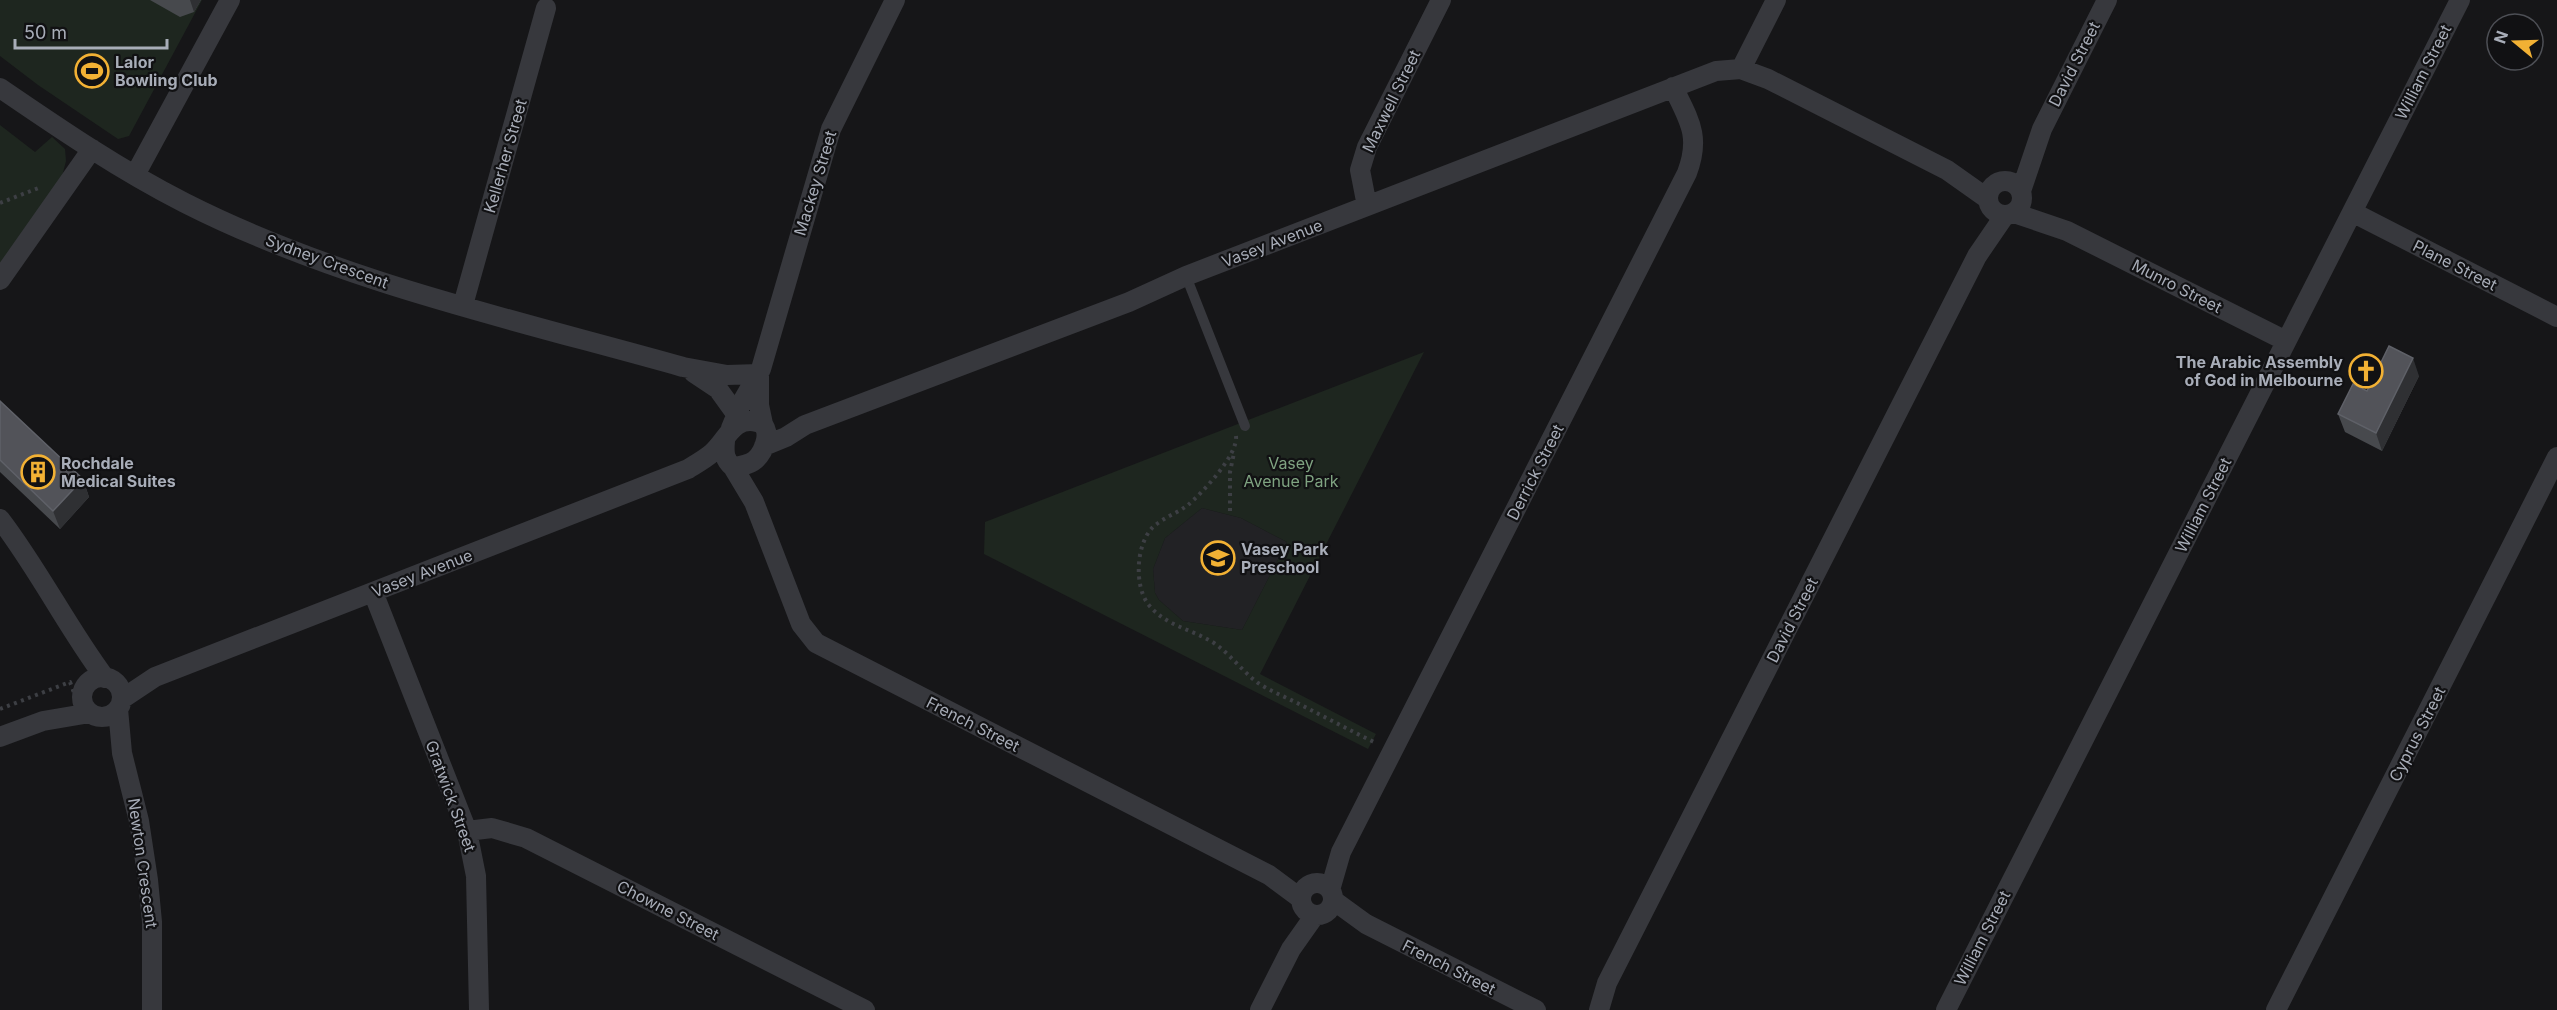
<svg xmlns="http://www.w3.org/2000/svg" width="2557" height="1010" viewBox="0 0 2557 1010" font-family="Inter,sans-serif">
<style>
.built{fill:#222225}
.green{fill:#1e261f;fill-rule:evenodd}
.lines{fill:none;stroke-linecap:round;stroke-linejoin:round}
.path{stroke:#3d3f44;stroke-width:4;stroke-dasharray:3 4.5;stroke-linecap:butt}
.lane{stroke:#37383d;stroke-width:10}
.street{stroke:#37383d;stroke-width:20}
.wall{fill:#47494d}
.shaded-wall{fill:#2f3033}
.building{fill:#525359;stroke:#5f6168;stroke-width:1.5}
.labels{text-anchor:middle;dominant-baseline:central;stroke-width:4.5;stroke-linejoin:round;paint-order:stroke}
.poi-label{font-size:16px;font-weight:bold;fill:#a8adb8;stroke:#111113;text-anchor:start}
.street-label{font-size:16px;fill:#a8adb8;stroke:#111113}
.park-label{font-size:16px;fill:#7fa381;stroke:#111113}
</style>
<rect width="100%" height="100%" fill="#161618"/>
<path class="built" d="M 1202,508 L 1241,518 L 1287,542 L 1242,630 L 1183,621 L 1159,600 L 1155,593 L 1153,569 L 1165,538 Z"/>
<path class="green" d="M 0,0 L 202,0 L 129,136 L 118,139 L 38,85 L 0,56 Z
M 0,125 L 35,152 L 52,137 L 65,149 L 66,161 L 61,180 L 0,266 Z
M 1424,352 L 1260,674 L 1376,734 L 1368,749 L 984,554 L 985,522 ZM 1202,508 L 1241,518 L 1287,542 L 1242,630 L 1183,621 L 1159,600 L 1155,593 L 1153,569 L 1165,538 Z"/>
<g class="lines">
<path class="path" d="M 0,203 L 41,187
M 1236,436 C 1238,455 1203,492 1188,505 C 1177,513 1163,518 1153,527 C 1136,544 1134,585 1148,604 C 1165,626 1192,629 1214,643 C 1231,655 1242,671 1258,683 C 1272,692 1288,698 1303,706 C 1327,718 1351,731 1376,743
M 1230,511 L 1230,472 L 1234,453
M 0,709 L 70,682 L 76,698"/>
<path class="lane" d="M 1186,276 L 1245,426"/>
<path class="street" d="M 1741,69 L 1776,0
M 0,88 C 60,129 120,170 185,203 C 341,282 516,320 683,367 L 727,375 L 759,374
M 135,175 L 230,0
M1988 198a17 17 0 1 1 34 0a17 17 0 1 1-34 0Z
M 2021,191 L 2042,129 L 2107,0
M 1367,206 L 1360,170 L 1367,147 L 1441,0
M 2352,212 L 2557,317
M 2014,213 L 2067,231 L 2286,341
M 0,280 L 92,149
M 463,305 L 546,8
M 694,373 L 718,389 L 736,414
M 759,374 L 759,405 L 763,424
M 731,428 L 741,404 L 761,369 L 831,129 L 895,0
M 764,446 L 786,437 L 805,425 L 1129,302 L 1186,276 L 1716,71 L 1741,69 L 1768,79 L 1947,170 L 1988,199
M 733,467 L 754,502 L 801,624 L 816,643 L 1269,875 L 1300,898
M 0,519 C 39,570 67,627 105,678
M 373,592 L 467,831 L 476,876 L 479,1010
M82 697a20 20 0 1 1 40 0a20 20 0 1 1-40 0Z
M 122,699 L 155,677 L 688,469 C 696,464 705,459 712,453 C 727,440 733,416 757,422 C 774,426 765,452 755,460 C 749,465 741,466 733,467 C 724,460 724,452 725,441
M 118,709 L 122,753 L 139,821 L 148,880 L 152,922 L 152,1010
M 0,737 L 43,721 L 90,713
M 467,831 L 492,828 L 526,838 L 865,1010
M1301 899a16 16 0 1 1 32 0a16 16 0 1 1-32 0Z
M 1330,890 L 1341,852 L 1687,173 C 1701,136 1689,120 1673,87
M 1333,900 L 1366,924 L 1536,1010
M 1260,1010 L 1291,949 L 1315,915
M 1599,1010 L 1607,983 L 1977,256 L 2005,215
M 1946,1010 L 2460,0
M 2276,1010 L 2557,457"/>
</g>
<path class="wall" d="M 150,0 L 201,0 L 194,12 L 180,17 Z
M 2419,376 L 2382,451 L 2345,432 L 2338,414 L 2367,391 Z
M 0,401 L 83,479 L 89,497 L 60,529 L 0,472 Z"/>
<path class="shaded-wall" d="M 190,0 L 201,0 L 194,12 Z
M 2413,358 L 2419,376 L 2382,451 L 2376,433 Z
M 83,479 L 89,497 L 60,529 L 53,511 Z"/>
<path class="building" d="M 2389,346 L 2413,358 L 2376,433 L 2338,414 L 2353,384 L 2367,391 Z
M 0,401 L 83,479 L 53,511 L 0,460 Z"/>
<defs>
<g id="stadium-ring" transform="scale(1.725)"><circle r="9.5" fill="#111113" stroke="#f2b134" stroke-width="1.5"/><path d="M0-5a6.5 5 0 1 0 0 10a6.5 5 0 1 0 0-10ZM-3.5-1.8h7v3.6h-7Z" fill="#f2b134"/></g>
<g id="church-ring" transform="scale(1.725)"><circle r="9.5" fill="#111113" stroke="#f2b134" stroke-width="1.5"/><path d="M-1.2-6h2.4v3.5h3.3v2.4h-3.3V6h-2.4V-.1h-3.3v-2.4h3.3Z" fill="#f2b134"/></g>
<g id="building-ring" transform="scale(1.725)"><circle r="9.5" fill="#111113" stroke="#f2b134" stroke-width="1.5"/><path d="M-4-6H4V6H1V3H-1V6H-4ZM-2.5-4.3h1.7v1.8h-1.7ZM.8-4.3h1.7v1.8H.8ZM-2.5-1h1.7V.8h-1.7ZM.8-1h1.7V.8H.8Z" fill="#f2b134"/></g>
<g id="school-ring" transform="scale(1.725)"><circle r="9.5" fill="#111113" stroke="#f2b134" stroke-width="1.5"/><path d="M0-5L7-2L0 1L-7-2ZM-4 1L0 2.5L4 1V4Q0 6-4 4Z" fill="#f2b134"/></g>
</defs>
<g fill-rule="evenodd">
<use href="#stadium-ring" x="92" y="71"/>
<use href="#church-ring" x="2366" y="371"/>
<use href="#building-ring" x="38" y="472"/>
<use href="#school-ring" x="1218" y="558"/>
</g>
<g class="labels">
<g class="poi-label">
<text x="115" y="62">Lalor<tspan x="115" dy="18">Bowling Club</tspan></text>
<text x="2343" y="362" text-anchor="end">The Arabic Assembly<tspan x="2343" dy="18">of God in Melbourne</tspan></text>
<text x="61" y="463">Rochdale<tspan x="61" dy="18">Medical Suites</tspan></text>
<text x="1241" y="549">Vasey Park<tspan x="1241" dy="18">Preschool</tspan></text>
</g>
<g class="street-label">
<text transform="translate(2074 64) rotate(-63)">David Street</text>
<text transform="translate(2423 72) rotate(-63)">William Street</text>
<text transform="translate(1391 101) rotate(-64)">Maxwell Street</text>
<text transform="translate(505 156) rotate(-74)">Kellerher Street</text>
<text transform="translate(815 183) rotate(-73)">Mackey Street</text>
<text transform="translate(1272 243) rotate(-21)">Vasey Avenue</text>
<text transform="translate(327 261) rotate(20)">Sydney Crescent</text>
<text transform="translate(2455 265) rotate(27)">Plane Street</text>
<text transform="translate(2177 286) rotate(27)">Munro Street</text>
<text transform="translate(1535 472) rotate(-63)">Derrick Street</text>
<text transform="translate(2203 505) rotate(-63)">William Street</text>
<text transform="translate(422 573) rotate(-21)">Vasey Avenue</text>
<text transform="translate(1792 620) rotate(-63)">David Street</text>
<text transform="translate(973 724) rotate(27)">French Street</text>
<text transform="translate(2417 734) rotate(-63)">Cyprus Street</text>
<text transform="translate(451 796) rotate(70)">Gratwick Street</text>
<text transform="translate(143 863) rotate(82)">Newton Crescent</text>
<text transform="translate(668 910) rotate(27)">Chowne Street</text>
<text transform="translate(1982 938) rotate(-63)">William Street</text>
<text transform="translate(1449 967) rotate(27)">French Street</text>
</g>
<g class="park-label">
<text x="1291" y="463">Vasey<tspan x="1291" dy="18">Avenue Park</tspan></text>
</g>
</g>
<g transform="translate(2515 42) rotate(289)"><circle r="28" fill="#111113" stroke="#4d4f55" stroke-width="1.5"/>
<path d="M0-4.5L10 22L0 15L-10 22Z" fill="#f2b134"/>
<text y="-9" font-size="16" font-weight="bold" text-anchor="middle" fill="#a8adb8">N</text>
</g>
<path d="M15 39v9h152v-9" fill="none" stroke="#a8adb8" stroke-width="3"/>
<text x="24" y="39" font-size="18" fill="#a8adb8" stroke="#111113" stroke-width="4.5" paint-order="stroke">50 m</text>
</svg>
